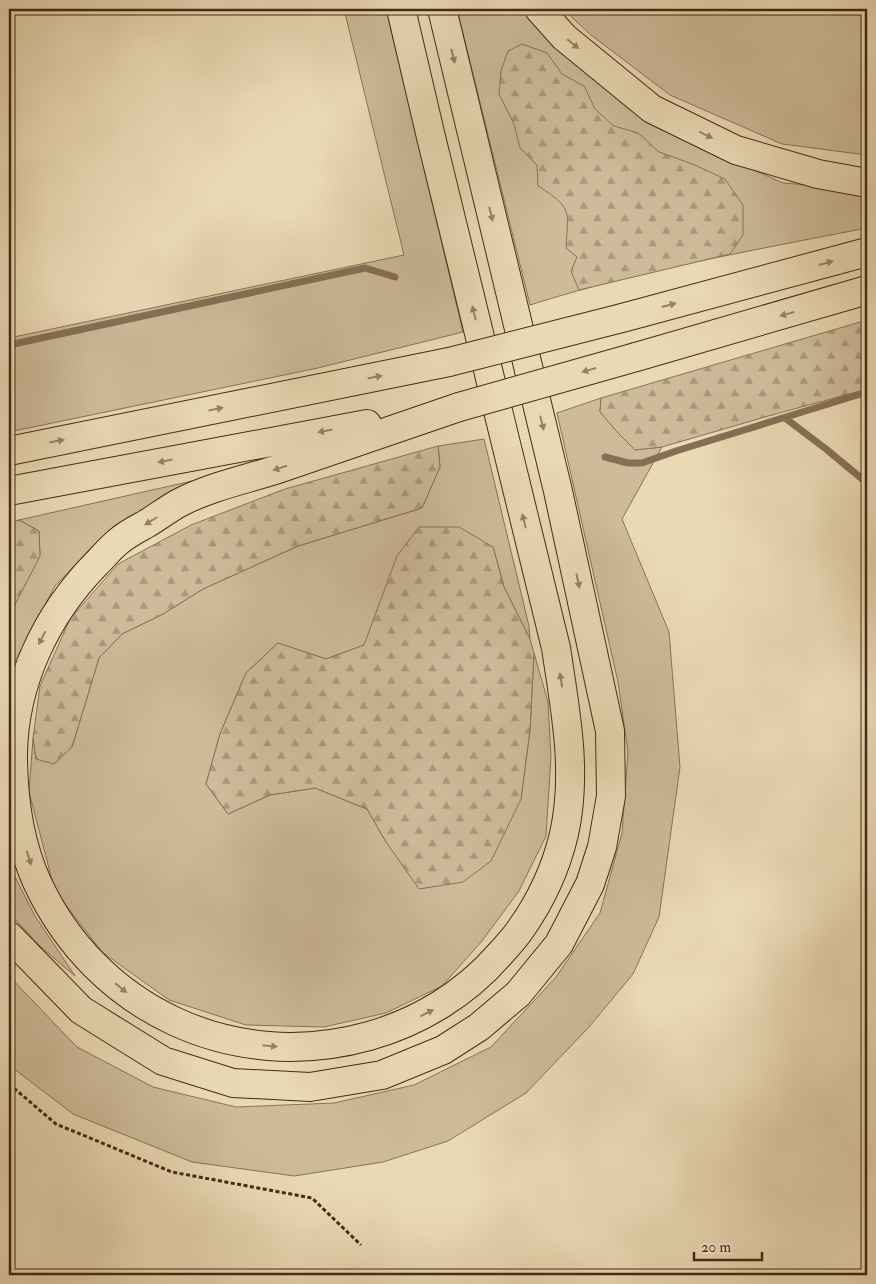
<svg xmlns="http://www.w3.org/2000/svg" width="876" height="1284" viewBox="0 0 876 1284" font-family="'IM FELL Double Pica',serif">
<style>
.grass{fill:#cebb9a;stroke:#8a7258}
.forest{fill:url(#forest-firs);stroke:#8a7258}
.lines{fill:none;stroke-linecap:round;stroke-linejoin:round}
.stream{stroke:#876f55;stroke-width:7}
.trunk-casing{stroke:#462917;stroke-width:30}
.path{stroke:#462917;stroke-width:3;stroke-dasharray:4 2.5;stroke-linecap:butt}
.trunk{stroke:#ead9b5;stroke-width:28}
.trunk-bridge-casing{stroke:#462917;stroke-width:30;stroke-linecap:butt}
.trunk-bridge{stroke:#ead9b5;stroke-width:28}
.oneway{fill:#988166}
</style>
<defs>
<pattern id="forest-firs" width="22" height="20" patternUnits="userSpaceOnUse" patternTransform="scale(1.25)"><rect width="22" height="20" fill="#cebb9a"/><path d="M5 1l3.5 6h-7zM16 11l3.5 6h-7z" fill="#a9987d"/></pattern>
</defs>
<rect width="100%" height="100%" fill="#ead9b5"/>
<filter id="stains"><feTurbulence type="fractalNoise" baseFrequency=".004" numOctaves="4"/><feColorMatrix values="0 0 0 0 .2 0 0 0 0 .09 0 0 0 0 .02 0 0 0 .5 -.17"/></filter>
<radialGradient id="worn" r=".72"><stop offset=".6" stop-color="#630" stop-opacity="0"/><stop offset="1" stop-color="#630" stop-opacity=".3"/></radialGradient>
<path class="grass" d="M 344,9 L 386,9 L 463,332 L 318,368 L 9,432 L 9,338 L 404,255 Z
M 457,9 L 527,9 L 720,155 L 783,183 L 867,190 L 867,228 C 754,250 640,270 530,305 Z
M 563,9 L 867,9 L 867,155 L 782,144 L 670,95 L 591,35 Z
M 601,398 L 600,412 L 635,450 L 662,447 L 622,519 L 669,632 L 680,767 L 659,917 L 633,974 L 589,1027 L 526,1093 L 448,1141 L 383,1162 L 294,1176 L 192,1162 L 73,1114 L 9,1065 L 9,976 L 77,1047 L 153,1087 L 236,1107 L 334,1103 L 414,1085 L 491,1047 L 556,977 L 600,913 L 622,833 L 628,752 L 618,682 L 557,413 Z
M 484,439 L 529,626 L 530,639 L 504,587 L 493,547 L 364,645 L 326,659 L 278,643 L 246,673 L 220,734 L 206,784 L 228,814 L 270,795 L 315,788 L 367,809 L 386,842 L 521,799 L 530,730 L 534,653 L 548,702 L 551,757 L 546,836 L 519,891 L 482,941 L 442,986 L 386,1013 L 324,1027 L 246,1025 L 169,1000 L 102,952 L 55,891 L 29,792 L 33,738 L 36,759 L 72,747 L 99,658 L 122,634 L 163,614 L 203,589 L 298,546 L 422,508 L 440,467 L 438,446 Z
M 192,481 L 99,540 L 55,586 L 15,661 L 9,684 L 9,616 L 40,555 L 39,531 L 19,520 Z
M 9,865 L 35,916 L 75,976 L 41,947 L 9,913 Z"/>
<path class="forest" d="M 522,44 L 547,53 L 562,74 L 584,86 L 595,109 L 614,126 L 638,133 L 659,152 L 695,165 L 725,179 L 743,205 L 743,235 L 730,254 L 579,290 L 571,271 L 577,257 L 566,248 C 568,210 573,208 538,186 L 537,165 L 520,148 L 514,124 L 499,94 L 501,71 L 508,51 Z
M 867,320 L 867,389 L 765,417 L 662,447 L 635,450 L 618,433 L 600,412 L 601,398 Z
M 438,446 L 440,467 L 422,508 L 298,546 L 203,589 L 163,614 L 122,634 L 99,658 L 72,747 L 54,764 L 36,759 L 33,738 L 40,686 L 70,619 L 118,564 L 191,525 L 285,489 Z
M 19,520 L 39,531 L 40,556 L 9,616 L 9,522 Z
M 419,527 L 459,527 L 493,547 L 504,587 L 530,639 L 534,653 L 530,730 L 521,799 L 491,861 L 463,882 L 419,889 L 386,842 L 367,809 L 315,788 L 270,795 L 228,814 L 206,784 L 220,734 L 246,673 L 278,643 L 326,659 L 364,645 L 397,556 Z"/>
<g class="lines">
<path class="stream" d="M 9,345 L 365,268 L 395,277
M 785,418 L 826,449 L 867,483
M 605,457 L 628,463 L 642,463 L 676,451 L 867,392"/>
<g class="trunk-casing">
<path id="trunk" d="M 401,9 L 431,137 L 556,648 C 565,709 578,772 564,834 C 556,868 540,902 520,930 C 514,939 506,947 499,955 C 465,994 419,1022 369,1036 C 234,1074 96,1010 37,882 C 19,842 13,797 13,754 C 14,683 46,615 96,564 C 103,557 110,548 119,541 C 127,534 137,529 146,524 C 158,517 169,508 181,502 C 212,486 248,479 281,468 C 341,448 400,427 459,407
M 539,9 L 564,37 L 652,109 L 736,150 L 818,174 L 867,183
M 622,318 L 867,252
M 636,357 L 867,290
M 9,451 L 449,362
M 9,491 L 367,424
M 9,936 L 81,1010 L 163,1061 L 233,1083 L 310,1087 L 382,1075 L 443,1050 L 479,1027 L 518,994 L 559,944 L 590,884 L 602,847 L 611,796 L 610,731 L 558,491 L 442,9"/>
</g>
<path class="path" d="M 9,1084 L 56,1124 L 172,1172 L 312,1198 L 361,1245"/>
<use href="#trunk" class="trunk"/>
<g class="trunk-bridge-casing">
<path id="trunk-bridge" d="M 449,362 L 622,318
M 459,407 L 636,357"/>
</g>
<use href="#trunk-bridge" class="trunk-bridge"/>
</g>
<defs><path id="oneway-solid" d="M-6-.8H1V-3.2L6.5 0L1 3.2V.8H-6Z" transform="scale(1.25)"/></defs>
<g class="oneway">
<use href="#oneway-solid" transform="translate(573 44) rotate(39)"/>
<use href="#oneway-solid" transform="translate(453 56) rotate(76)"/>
<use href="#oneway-solid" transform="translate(706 135) rotate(26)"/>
<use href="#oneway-solid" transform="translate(491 214) rotate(76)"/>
<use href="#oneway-solid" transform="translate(826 263) rotate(-15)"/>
<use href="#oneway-solid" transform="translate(669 305) rotate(-15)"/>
<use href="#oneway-solid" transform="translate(474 313) rotate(-104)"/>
<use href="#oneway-solid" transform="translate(787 314) rotate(164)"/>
<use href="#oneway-solid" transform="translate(589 370) rotate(164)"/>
<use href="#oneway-solid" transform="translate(375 377) rotate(-11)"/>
<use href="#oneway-solid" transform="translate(216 409) rotate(-11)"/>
<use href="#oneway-solid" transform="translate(542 423) rotate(76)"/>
<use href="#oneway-solid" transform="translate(325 431) rotate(169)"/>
<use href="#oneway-solid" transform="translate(57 441) rotate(-11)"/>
<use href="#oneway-solid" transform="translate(165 461) rotate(169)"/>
<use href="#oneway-solid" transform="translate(280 468) rotate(162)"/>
<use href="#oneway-solid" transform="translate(151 521) rotate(148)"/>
<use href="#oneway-solid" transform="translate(524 521) rotate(-104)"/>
<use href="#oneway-solid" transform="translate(578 581) rotate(78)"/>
<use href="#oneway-solid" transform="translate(42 638) rotate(117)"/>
<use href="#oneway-solid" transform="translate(561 680) rotate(-99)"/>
<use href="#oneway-solid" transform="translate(29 858) rotate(72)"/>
<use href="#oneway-solid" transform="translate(121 988) rotate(39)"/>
<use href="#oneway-solid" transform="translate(427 1013) rotate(-27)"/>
<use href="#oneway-solid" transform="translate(270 1046) rotate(6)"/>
</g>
<rect width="876" height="1284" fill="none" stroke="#ead9b5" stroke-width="30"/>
<rect x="10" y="10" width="856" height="1264" fill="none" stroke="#462917" stroke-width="2.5"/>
<rect x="15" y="15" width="846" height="1254" fill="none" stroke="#462917"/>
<path d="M694 1252v8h68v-8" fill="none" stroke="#462917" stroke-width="2.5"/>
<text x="701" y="1252" font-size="15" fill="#462917" stroke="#f1e6cf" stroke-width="4" paint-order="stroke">20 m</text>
<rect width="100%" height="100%" filter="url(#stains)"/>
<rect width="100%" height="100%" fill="url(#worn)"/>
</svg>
